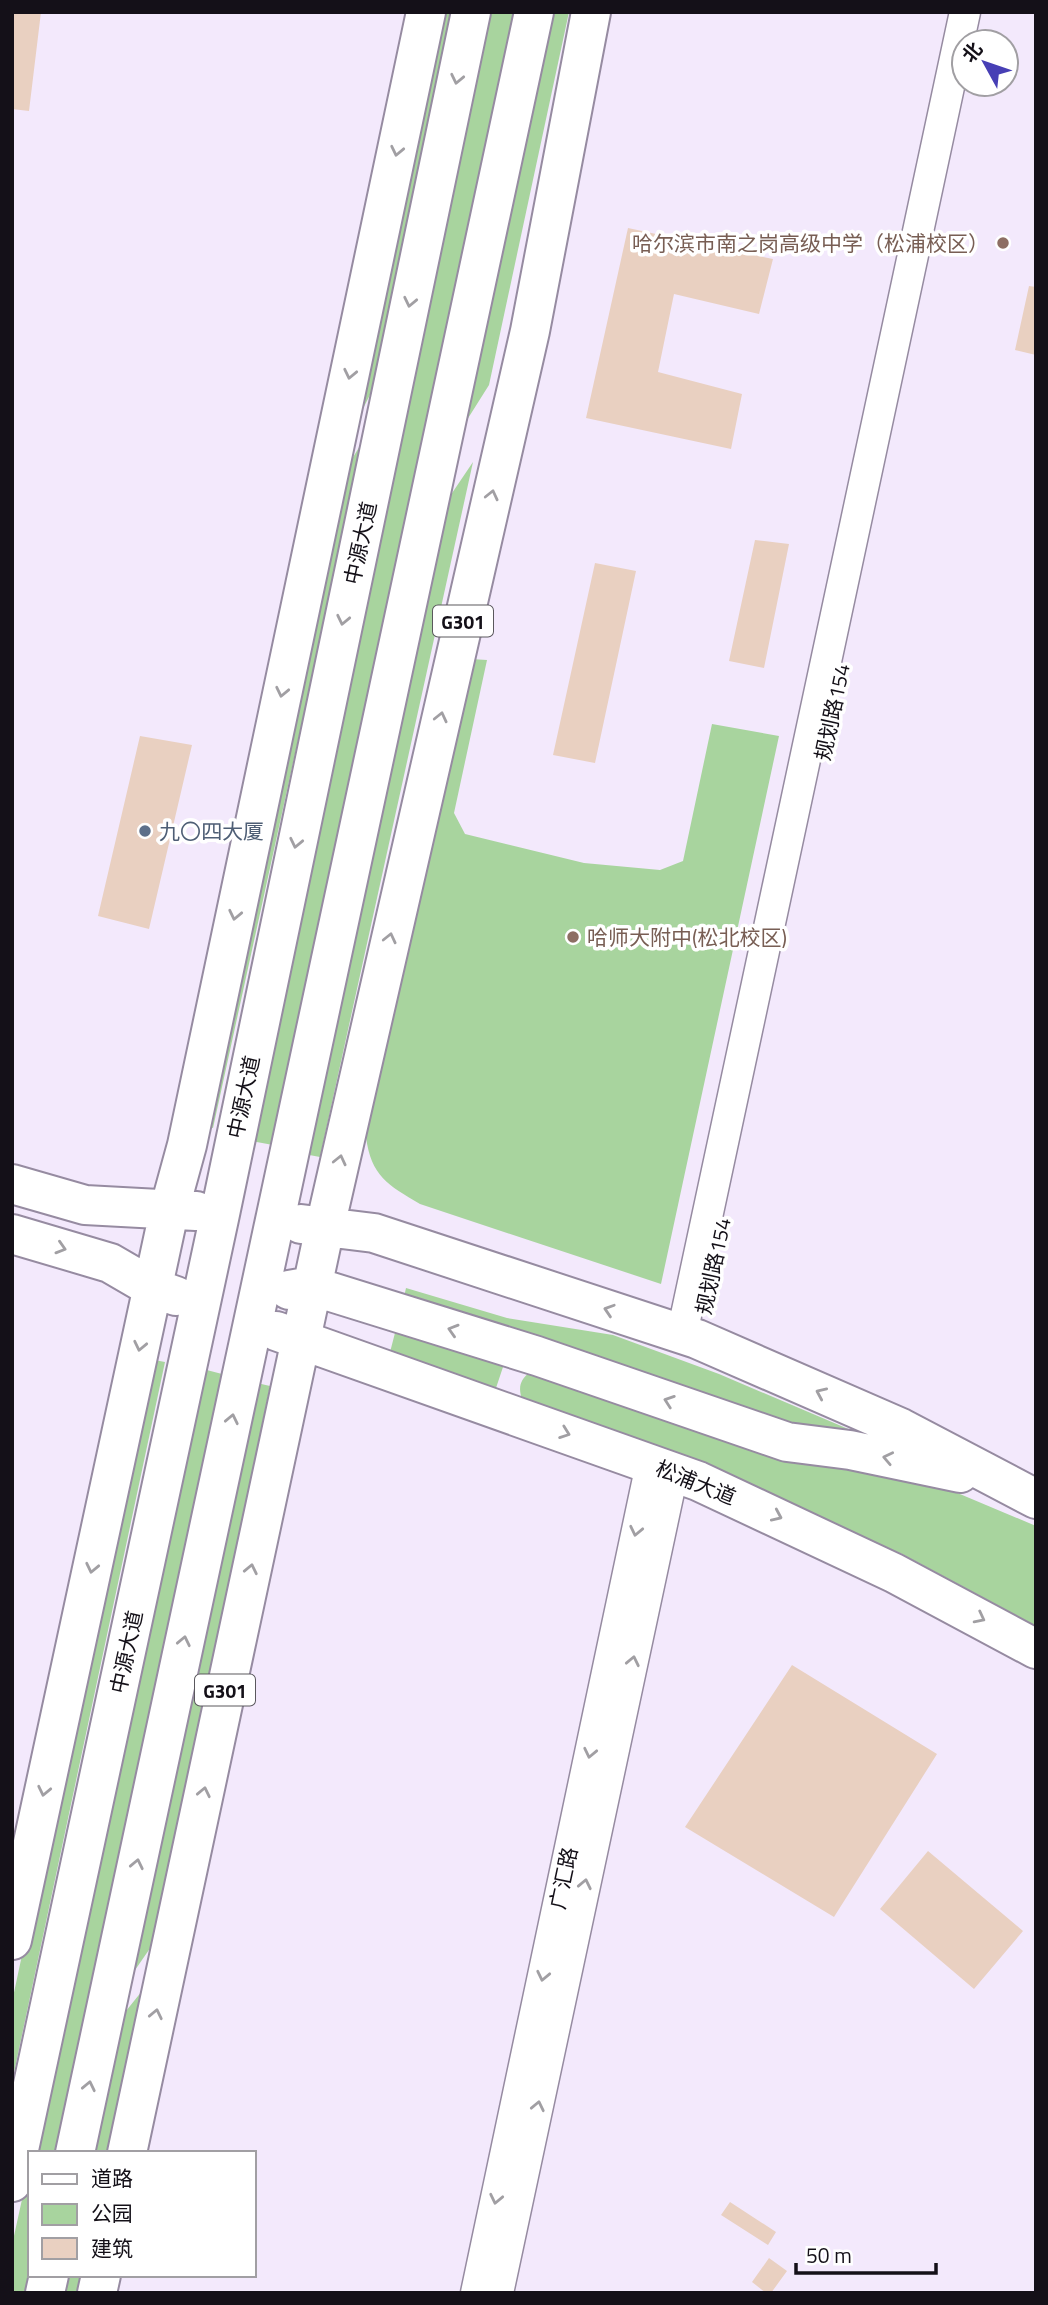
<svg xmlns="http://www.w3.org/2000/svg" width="1048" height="2305" viewBox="0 0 1048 2305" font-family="'Titillium Web','Noto Sans SC',sans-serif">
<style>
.green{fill:#a8d49e}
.building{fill:#e9d0c1}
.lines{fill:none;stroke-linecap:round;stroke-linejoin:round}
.secondary-casing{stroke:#968ba1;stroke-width:33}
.highway-casing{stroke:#968ba1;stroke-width:42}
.secondary{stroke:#fff;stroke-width:30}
.highway{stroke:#fff;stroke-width:38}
.oneway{stroke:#a19fa3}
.education-dot{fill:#8d6e63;stroke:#fff;stroke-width:2.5}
.service-dot{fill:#5c6f8a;stroke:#fff;stroke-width:2.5}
.labels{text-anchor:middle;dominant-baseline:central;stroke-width:7;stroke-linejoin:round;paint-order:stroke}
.shield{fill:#fff;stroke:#5a585d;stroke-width:2}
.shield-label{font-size:19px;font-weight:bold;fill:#141018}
.education-label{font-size:21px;fill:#785e54;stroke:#fff;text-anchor:end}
.street-label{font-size:21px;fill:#141018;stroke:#fff}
.service-label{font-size:21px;fill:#4e5e75;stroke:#fff;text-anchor:start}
</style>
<rect width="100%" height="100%" fill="#f3e9fc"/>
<path class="green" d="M 439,12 L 456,12 L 374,387 L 343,448 Z
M 491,12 L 518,12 L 273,1145 L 246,1140 Z
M 551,12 L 569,12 L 489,385 L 460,431 Z
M 364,439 L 213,1128 L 201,1125 L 334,489 Z
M 473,462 L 320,1157 L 304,1154 L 446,502 Z
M 471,659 L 487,660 L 454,813 L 465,834 L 584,863 L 660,870 L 683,861 L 712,724 L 779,736 L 661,1284 L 420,1204 C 388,1185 371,1176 366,1137 Z
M 406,1288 L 507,1318 L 613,1335 L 719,1374 L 853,1431 L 859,1439 L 853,1445 L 402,1306 Z
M 396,1329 L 505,1361 L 495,1391 L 388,1360 Z
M 149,1359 L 165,1362 L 12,2082 L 12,2002 Z
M 199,1368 L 222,1374 L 57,2153 L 32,2153 Z
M 530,1372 L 831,1464 L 948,1489 L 1036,1526 L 1036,1626 L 902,1554 L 802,1510 L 522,1399 C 518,1387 520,1380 530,1372 Z
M 257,1383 L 270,1386 L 153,1944 L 124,1986 Z
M 146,1986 L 109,2153 L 91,2153 L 118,2021 Z
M 30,2163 L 28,2293 L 12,2293 L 12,2245 Z
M 65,2275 L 83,2275 L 79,2293 L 61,2293 Z"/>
<path class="building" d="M 12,12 L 41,12 L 29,111 L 12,109 Z
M 628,228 L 773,259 L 759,314 L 674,294 L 658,372 L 742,394 L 731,449 L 586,418 Z
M 1029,286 L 1036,287 L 1036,355 L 1015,350 Z
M 755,540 L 789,544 L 764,668 L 729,661 Z
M 595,563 L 636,571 L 595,763 L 553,755 Z
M 140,736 L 192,745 L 149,929 L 98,916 Z
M 792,1665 L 937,1754 L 834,1917 L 685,1827 Z
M 928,1851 L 1023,1931 L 974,1989 L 880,1909 Z
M 730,2202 L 776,2232 L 768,2245 L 721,2215 Z
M 769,2258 L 787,2271 L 771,2293 L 766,2293 L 752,2282 Z"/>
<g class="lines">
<g class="secondary-casing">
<path id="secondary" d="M 682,1334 L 965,12
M 476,2293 L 651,1464
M 498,2293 L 673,1473"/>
</g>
<g class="highway-casing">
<path id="highway" d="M 12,1184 L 85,1205 L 196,1211
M 301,1224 L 374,1233 L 697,1339 L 901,1428 L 1036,1499
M 12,1234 L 110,1263 L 153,1288 L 176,1296
M 289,1290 L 312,1286 L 537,1356 L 787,1442 L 850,1450 L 960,1473
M 276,1331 L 698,1481 L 894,1573 L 1036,1649
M 12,1940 L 170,1207 L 187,1145 L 426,12
M 75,2153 L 534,12
M 127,2153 L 325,1227 L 530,331 L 591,12
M 12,2182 L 220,1214 L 471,12
M 45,2293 L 49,2275
M 97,2293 L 101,2275"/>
</g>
<use href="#secondary" class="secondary"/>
<use href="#highway" class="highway"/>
</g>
<defs><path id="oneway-chevron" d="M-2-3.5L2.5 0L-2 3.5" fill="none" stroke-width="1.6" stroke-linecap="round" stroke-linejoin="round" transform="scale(1.75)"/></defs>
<g class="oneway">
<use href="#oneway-chevron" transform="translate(457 79) rotate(102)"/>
<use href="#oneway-chevron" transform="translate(397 151) rotate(102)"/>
<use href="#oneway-chevron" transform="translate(410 302) rotate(102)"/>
<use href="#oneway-chevron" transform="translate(350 374) rotate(102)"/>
<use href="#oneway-chevron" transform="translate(492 495) rotate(-77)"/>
<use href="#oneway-chevron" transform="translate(343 620) rotate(102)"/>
<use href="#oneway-chevron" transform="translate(282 692) rotate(102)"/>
<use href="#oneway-chevron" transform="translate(441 717) rotate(-77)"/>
<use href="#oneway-chevron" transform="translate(296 843) rotate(102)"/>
<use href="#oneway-chevron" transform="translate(235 915) rotate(102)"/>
<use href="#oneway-chevron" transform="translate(390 938) rotate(-77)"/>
<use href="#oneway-chevron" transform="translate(340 1160) rotate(-77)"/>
<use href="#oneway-chevron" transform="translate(61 1248) rotate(17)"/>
<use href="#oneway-chevron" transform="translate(609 1310) rotate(-162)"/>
<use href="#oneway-chevron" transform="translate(453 1330) rotate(-163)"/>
<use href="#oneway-chevron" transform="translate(140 1346) rotate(102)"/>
<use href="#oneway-chevron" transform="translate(821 1393) rotate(-156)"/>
<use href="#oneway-chevron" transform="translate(669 1401) rotate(-161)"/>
<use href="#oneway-chevron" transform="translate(232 1419) rotate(-78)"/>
<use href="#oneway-chevron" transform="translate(565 1433) rotate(20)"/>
<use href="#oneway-chevron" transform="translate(888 1458) rotate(-168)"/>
<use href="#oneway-chevron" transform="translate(777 1516) rotate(24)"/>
<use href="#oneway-chevron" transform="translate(636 1531) rotate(102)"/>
<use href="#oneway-chevron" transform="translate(92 1568) rotate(102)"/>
<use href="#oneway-chevron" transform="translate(251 1569) rotate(-78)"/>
<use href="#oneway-chevron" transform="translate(980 1618) rotate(27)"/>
<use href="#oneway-chevron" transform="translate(184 1641) rotate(-78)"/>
<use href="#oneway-chevron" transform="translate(633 1661) rotate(-78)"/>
<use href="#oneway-chevron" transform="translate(590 1753) rotate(102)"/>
<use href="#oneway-chevron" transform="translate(44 1791) rotate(102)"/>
<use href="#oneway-chevron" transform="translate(204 1792) rotate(-78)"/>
<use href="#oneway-chevron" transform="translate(137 1864) rotate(-78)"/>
<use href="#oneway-chevron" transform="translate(585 1884) rotate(-78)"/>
<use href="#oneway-chevron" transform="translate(543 1976) rotate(102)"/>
<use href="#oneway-chevron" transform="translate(156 2014) rotate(-78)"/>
<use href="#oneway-chevron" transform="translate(89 2086) rotate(-78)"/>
<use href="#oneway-chevron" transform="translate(538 2106) rotate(-78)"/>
<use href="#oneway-chevron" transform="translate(496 2199) rotate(102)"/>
</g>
<g class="education-dot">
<circle cx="1003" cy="243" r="7"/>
<circle cx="573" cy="937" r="7"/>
</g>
<circle class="service-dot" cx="145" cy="831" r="7"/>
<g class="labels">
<g class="shield">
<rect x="433" y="605.5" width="60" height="31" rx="5"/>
<rect x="195" y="1674.5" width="60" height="31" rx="5"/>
</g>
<g class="shield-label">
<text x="463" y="621">G301</text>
<text x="225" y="1690">G301</text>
</g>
<g class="education-label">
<text x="989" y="243">哈尔滨市南之岗高级中学（松浦校区）</text>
<text x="587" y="937" text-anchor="start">哈师大附中(松北校区)</text>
</g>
<g class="street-label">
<text transform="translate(360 543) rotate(-78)">中源大道</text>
<text transform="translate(832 712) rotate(-78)">规划路154</text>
<text transform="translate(243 1097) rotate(-78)">中源大道</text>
<text transform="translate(713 1266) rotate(-78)">规划路154</text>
<text transform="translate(696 1482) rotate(22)">松浦大道</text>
<text transform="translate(126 1652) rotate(-78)">中源大道</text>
<text transform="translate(563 1878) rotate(-78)">广汇路</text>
</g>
<g class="service-label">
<text x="159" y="831">九〇四大厦</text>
</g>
</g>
<rect width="1048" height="2305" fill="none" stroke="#141018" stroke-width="28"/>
<rect x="28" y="2151" width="228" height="126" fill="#ffffff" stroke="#a19fa3" stroke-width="2"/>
<rect x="42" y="2174" width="35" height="10" fill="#ffffff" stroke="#a19fa3" stroke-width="2"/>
<text x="91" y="2186" font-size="21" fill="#141018">道路</text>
<rect x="42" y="2204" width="35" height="21" fill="#a8d49e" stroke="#a19fa3" stroke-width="2"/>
<text x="91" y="2221" font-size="21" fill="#141018">公园</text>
<rect x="42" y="2238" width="35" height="21" fill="#e9d0c1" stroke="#a19fa3" stroke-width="2"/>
<text x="91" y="2256" font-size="21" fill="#141018">建筑</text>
<g transform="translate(985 63) rotate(310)"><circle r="33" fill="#ffffff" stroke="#a19fa3" stroke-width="2"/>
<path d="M0-5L12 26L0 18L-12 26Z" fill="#473fb5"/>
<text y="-10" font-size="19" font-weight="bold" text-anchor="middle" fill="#141018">北</text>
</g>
<path d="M796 2263v10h140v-10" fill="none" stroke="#141018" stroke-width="3.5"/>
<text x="806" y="2263" font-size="21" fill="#141018" stroke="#ffffff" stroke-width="5" paint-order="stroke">50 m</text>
</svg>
